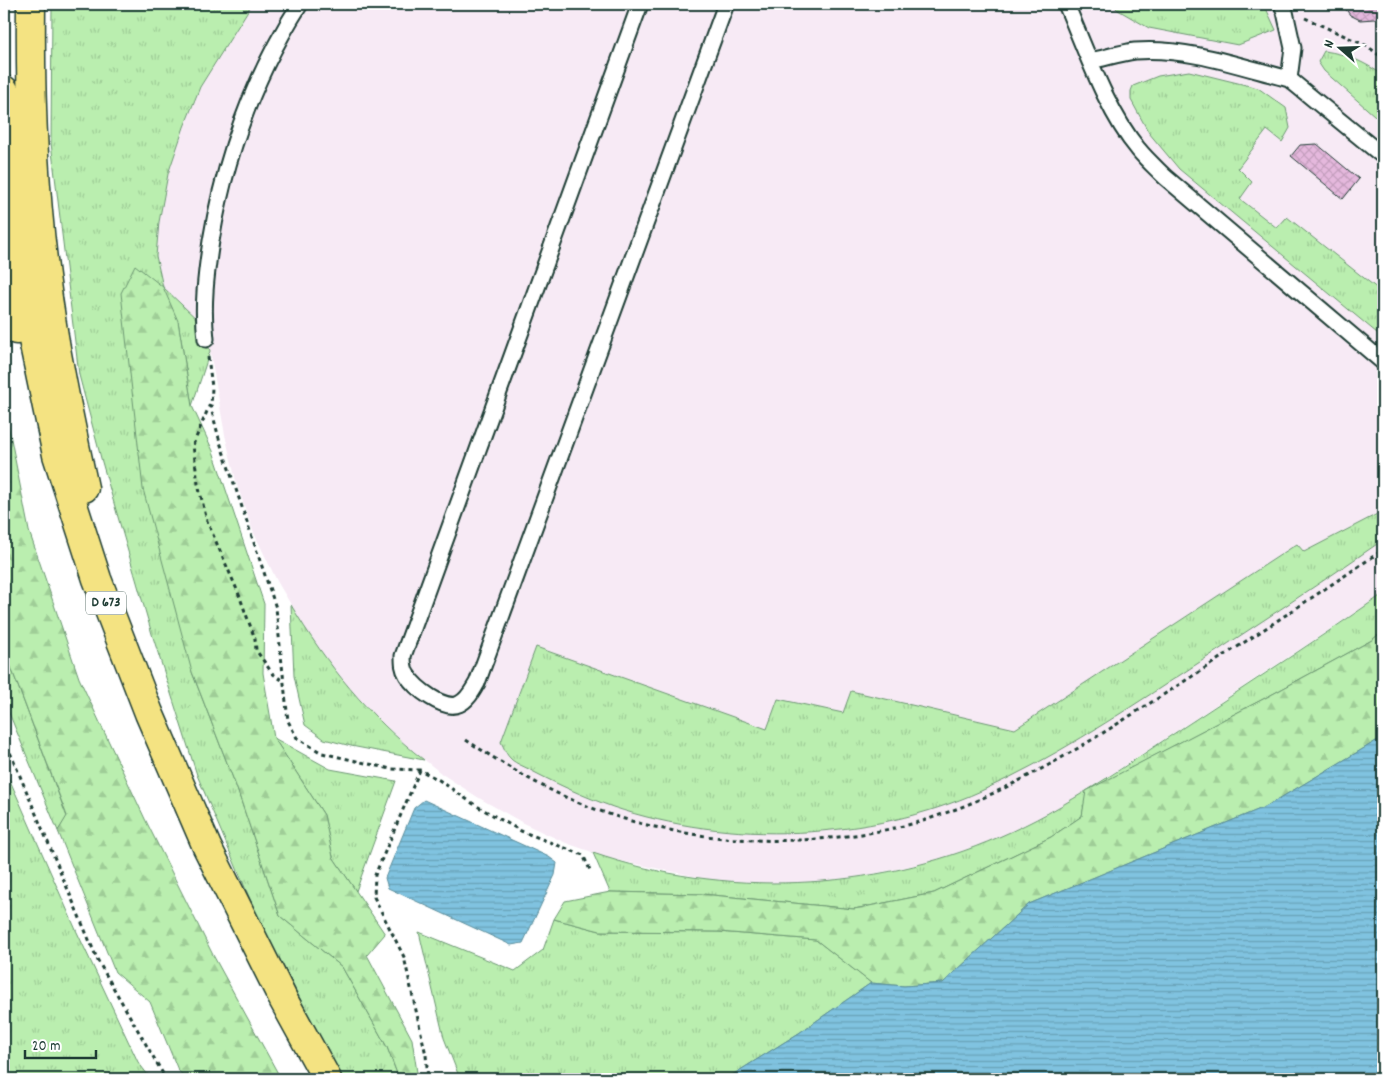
<svg xmlns="http://www.w3.org/2000/svg" width="1387" height="1083" viewBox="0 0 1387 1083" font-family="Dekko,sans-serif">
<style>
.built{fill:#f7eaf5}
.grass{fill:url(#grass-tufts);stroke:#6c9672}
.forest{fill:url(#forest-firs);stroke:#6c9672}
.water{fill:url(#water-rules);stroke:#598d9b}
.building{fill:url(#building-cross-hatch);stroke:#1f3d34}
.lines{fill:none;stroke-linecap:round;stroke-linejoin:round}
.service-casing{stroke:#1f3d34;stroke-width:19}
.primary-casing{stroke:#1f3d34;stroke-width:31}
.path{stroke:#1f3d34;stroke-width:3;stroke-dasharray:4 4;stroke-linecap:butt}
.service{stroke:#fff;stroke-width:15}
.primary{stroke:#f4e382;stroke-width:28}
.labels{text-anchor:middle;dominant-baseline:central;stroke-width:4;stroke-linejoin:round;paint-order:stroke}
.shield{fill:#fff;stroke:#627771;stroke-width:1}
.shield-label{font-size:14px;font-weight:bold;fill:#1f3d34}
</style>
<defs>
<pattern id="grass-tufts" width="24" height="20" patternUnits="userSpaceOnUse" patternTransform="scale(1.25)"><rect width="24" height="20" fill="#baeeaf"/><path d="M3 7l-1-3M5 7V3M7 7l1-3M15 17l-1-3M17 17v-4M19 17l1-3" fill="none" stroke="#9fcd97"/></pattern>
<pattern id="forest-firs" width="22" height="20" patternUnits="userSpaceOnUse" patternTransform="scale(1.25)"><rect width="22" height="20" fill="#baeeaf"/><path d="M5 1l3.5 6h-7zM16 11l3.5 6h-7z" fill="#9fcd97"/></pattern>
<pattern id="water-rules" width="6" height="5" patternUnits="userSpaceOnUse" patternTransform="scale(1.25)"><rect width="6" height="5" fill="#80c3e0"/><path d="M0 2.5h6" fill="none" stroke="#68a0b6"/></pattern>
<pattern id="building-cross-hatch" width="8" height="8" patternUnits="userSpaceOnUse" patternTransform="scale(1.25)"><rect width="8" height="8" fill="#e5b8dd"/><path d="M0 0l8 8M0 8l8-8" fill="none" stroke="#c49fbe"/></pattern>
</defs>
<rect width="100%" height="100%" fill="#fff"/>
<filter id="ink" filterUnits="userSpaceOnUse"><feTurbulence type="fractalNoise" baseFrequency=".02" numOctaves="2"/><feDisplacementMap in="SourceGraphic" scale="10" xChannelSelector="R" yChannelSelector="G"/><feConvolveMatrix kernelMatrix="1 2 1 2 8 2 1 2 1" color-interpolation-filters="sRGB"/></filter>
<g filter="url(#ink)">
<path class="built" d="M 252,4 L 1383,4 L 1383,594 L 1116,771 L 1060,807 L 1000,837 L 935,861 L 863,876 L 812,882 L 762,883 L 707,879 L 612,859 L 566,843 L 525,824 L 479,798 L 442,774 L 406,745 L 372,713 L 339,676 L 306,630 L 277,581 L 253,531 L 237,485 L 225,435 L 210,351 L 202,324 L 163,287 L 156,256 L 159,222 L 168,174 L 184,127 L 200,87 Z"/>
<path class="grass" d="M 52,4 L 252,4 L 200,87 L 184,127 L 168,174 L 159,222 L 156,256 L 163,287 L 202,324 L 210,351 L 192,406 L 178,321 L 192,672 L 236,786 L 280,916 L 342,967 L 387,1047 L 399,1079 L 342,1079 L 258,918 L 197,775 L 152,634 L 102,462 L 79,375 L 51,143 Z
M 1112,4 L 1264,4 L 1276,30 L 1238,45 L 1149,28 L 1118,10 Z
M 1324,51 C 1347,54 1364,62 1383,75 L 1383,123 L 1324,71 L 1318,62 Z
M 1189,71 L 1258,88 L 1286,108 L 1290,128 L 1282,142 L 1267,130 L 1238,168 L 1252,182 L 1240,199 L 1277,228 L 1287,217 L 1383,293 L 1383,338 L 1179,169 L 1149,133 L 1131,100 L 1131,91 L 1133,86 L 1158,76 Z
M 1383,511 L 1383,540 C 1315,587 1246,632 1177,677 C 1114,718 1050,760 981,791 C 870,841 728,846 613,807 C 585,797 559,785 532,771 C 526,767 516,764 511,759 C 506,755 504,747 501,742 L 536,647 L 767,729 L 778,699 L 843,713 L 851,691 L 1015,729 L 1297,544 L 1304,552 Z
M 1383,594 L 1383,631 L 1372,640 L 1269,696 L 1087,791 L 1082,816 L 1051,837 L 934,893 L 854,909 L 702,894 L 610,892 L 593,853 C 724,898 873,892 999,837 C 1067,808 1129,763 1190,723 C 1255,680 1320,638 1383,594 Z
M 291,605 C 326,664 369,717 424,760 L 351,746 L 324,739 L 305,725 L 294,676 Z
M 4,661 L 9,662 L 67,817 L 58,831 L 4,701 Z
M 274,738 L 330,769 L 396,781 L 356,891 L 333,857 L 324,815 Z
M 4,767 L 76,930 L 138,1062 L 151,1079 L 4,1079 Z
M 554,919 L 600,931 L 719,932 L 816,940 L 871,983 L 799,1033 L 726,1079 L 460,1079 L 444,1038 L 419,932 L 515,971 L 543,950 Z"/>
<path class="forest" d="M 135,265 L 163,287 L 178,321 L 192,406 L 213,451 L 264,604 L 263,673 L 274,738 L 324,815 L 333,857 L 385,934 L 367,955 L 412,1039 L 418,1079 L 399,1079 L 387,1047 L 342,967 L 280,916 L 236,786 L 192,672 L 143,489 L 121,293 Z
M 4,403 L 29,531 L 79,678 L 145,819 L 213,955 L 281,1079 L 186,1079 L 178,1070 L 150,1002 L 115,972 L 58,831 L 67,816 L 9,662 L 4,661 Z
M 1383,631 L 1383,737 L 1265,807 L 1029,904 L 943,983 L 904,986 L 871,983 L 816,940 L 719,932 L 600,931 L 554,919 L 565,901 L 610,892 L 702,894 L 854,909 L 934,893 L 1051,837 L 1082,816 L 1086,791 L 1269,696 L 1372,640 Z"/>
<path class="water" d="M 1383,737 L 1383,1079 L 726,1079 L 799,1033 L 871,983 L 904,986 L 943,983 L 1029,904 L 1265,807 Z
M 424,800 L 549,857 L 557,863 L 555,875 L 523,943 L 511,945 L 388,888 L 385,878 L 414,808 Z"/>
<path class="building" d="M 1342,4 L 1383,4 L 1383,41 L 1379,27 L 1383,14 L 1374,19 L 1360,20 L 1350,15 Z
M 1317,144 L 1359,179 L 1343,199 L 1291,156 L 1300,145 Z"/>
<g class="lines">
<g class="service-casing">
<path id="service" d="M 640,4 L 403,656 C 403,663 403,669 407,675 C 415,688 444,711 459,704 C 468,700 472,691 477,683 L 726,4
M 1066,4 C 1085,48 1107,112 1138,149 C 1146,159 1156,168 1165,177 L 1383,362
M 1282,4 L 1285,12 L 1293,48 L 1289,79 L 1383,156
M 1090,61 C 1105,58 1120,53 1135,51 C 1187,47 1239,66 1289,79
M 206,339 C 202,306 206,274 211,241 C 225,157 254,76 300,4"/>
</g>
<g class="primary-casing">
<path id="primary" d="M 31,4 C 30,95 33,185 45,276 C 54,347 69,418 84,488
M 4,90 L 17,233 L 28,316 L 57,455 L 97,579 L 149,713 L 207,847 L 284,1001 L 327,1079
M 4,288 L 16,330"/>
</g>
<path class="path" d="M 1305,18 L 1367,46 L 1383,58
M 208,357 L 212,387 L 211,408 L 220,442 L 276,608 L 288,721 L 297,738 L 322,753 L 391,769 L 420,770 L 439,780 L 475,805 L 521,831 L 583,855 L 591,872
M 210,404 L 193,445 L 198,484 L 207,521 L 238,592 L 255,639 L 256,650 L 272,673 L 283,681
M 4,738 L 98,961 L 166,1079
M 466,740 C 503,764 541,788 582,804 C 687,847 814,851 923,821 C 932,818 942,814 951,811 C 1017,786 1077,750 1136,712 C 1219,660 1301,605 1383,550
M 420,770 L 375,875 L 374,897 L 404,957 L 426,1055 L 428,1079"/>
<use href="#service" class="service"/>
<use href="#primary" class="primary"/>
</g>
</g>
<g class="labels">
<rect class="shield" x="86" y="591.5" width="40" height="23" rx="4"/>
<g class="shield-label">
<text x="106" y="603">D 673</text>
</g>
</g>
<rect width="1387" height="1083" fill="none" stroke="#fff" stroke-width="20"/>
<rect x="10" y="10" width="1367" height="1063" fill="none" stroke="#1f3d34" stroke-width="2" filter="url(#ink)"/>
<g transform="translate(1340 48) rotate(290)" stroke="#ffffff" stroke-width="4" paint-order="stroke">
<path d="M0-4L9 19L0 12L-9 19Z" fill="#1f3d34"/>
<text y="-8" font-size="14" font-weight="bold" text-anchor="middle" fill="#1f3d34">N</text>
</g>
<path d="M25 1050v8h71v-8" fill="none" stroke="#1f3d34" stroke-width="2.5"/>
<text x="32" y="1050" font-size="15" fill="#1f3d34" stroke="#ffffff" stroke-width="4" paint-order="stroke">20 m</text>
</svg>
